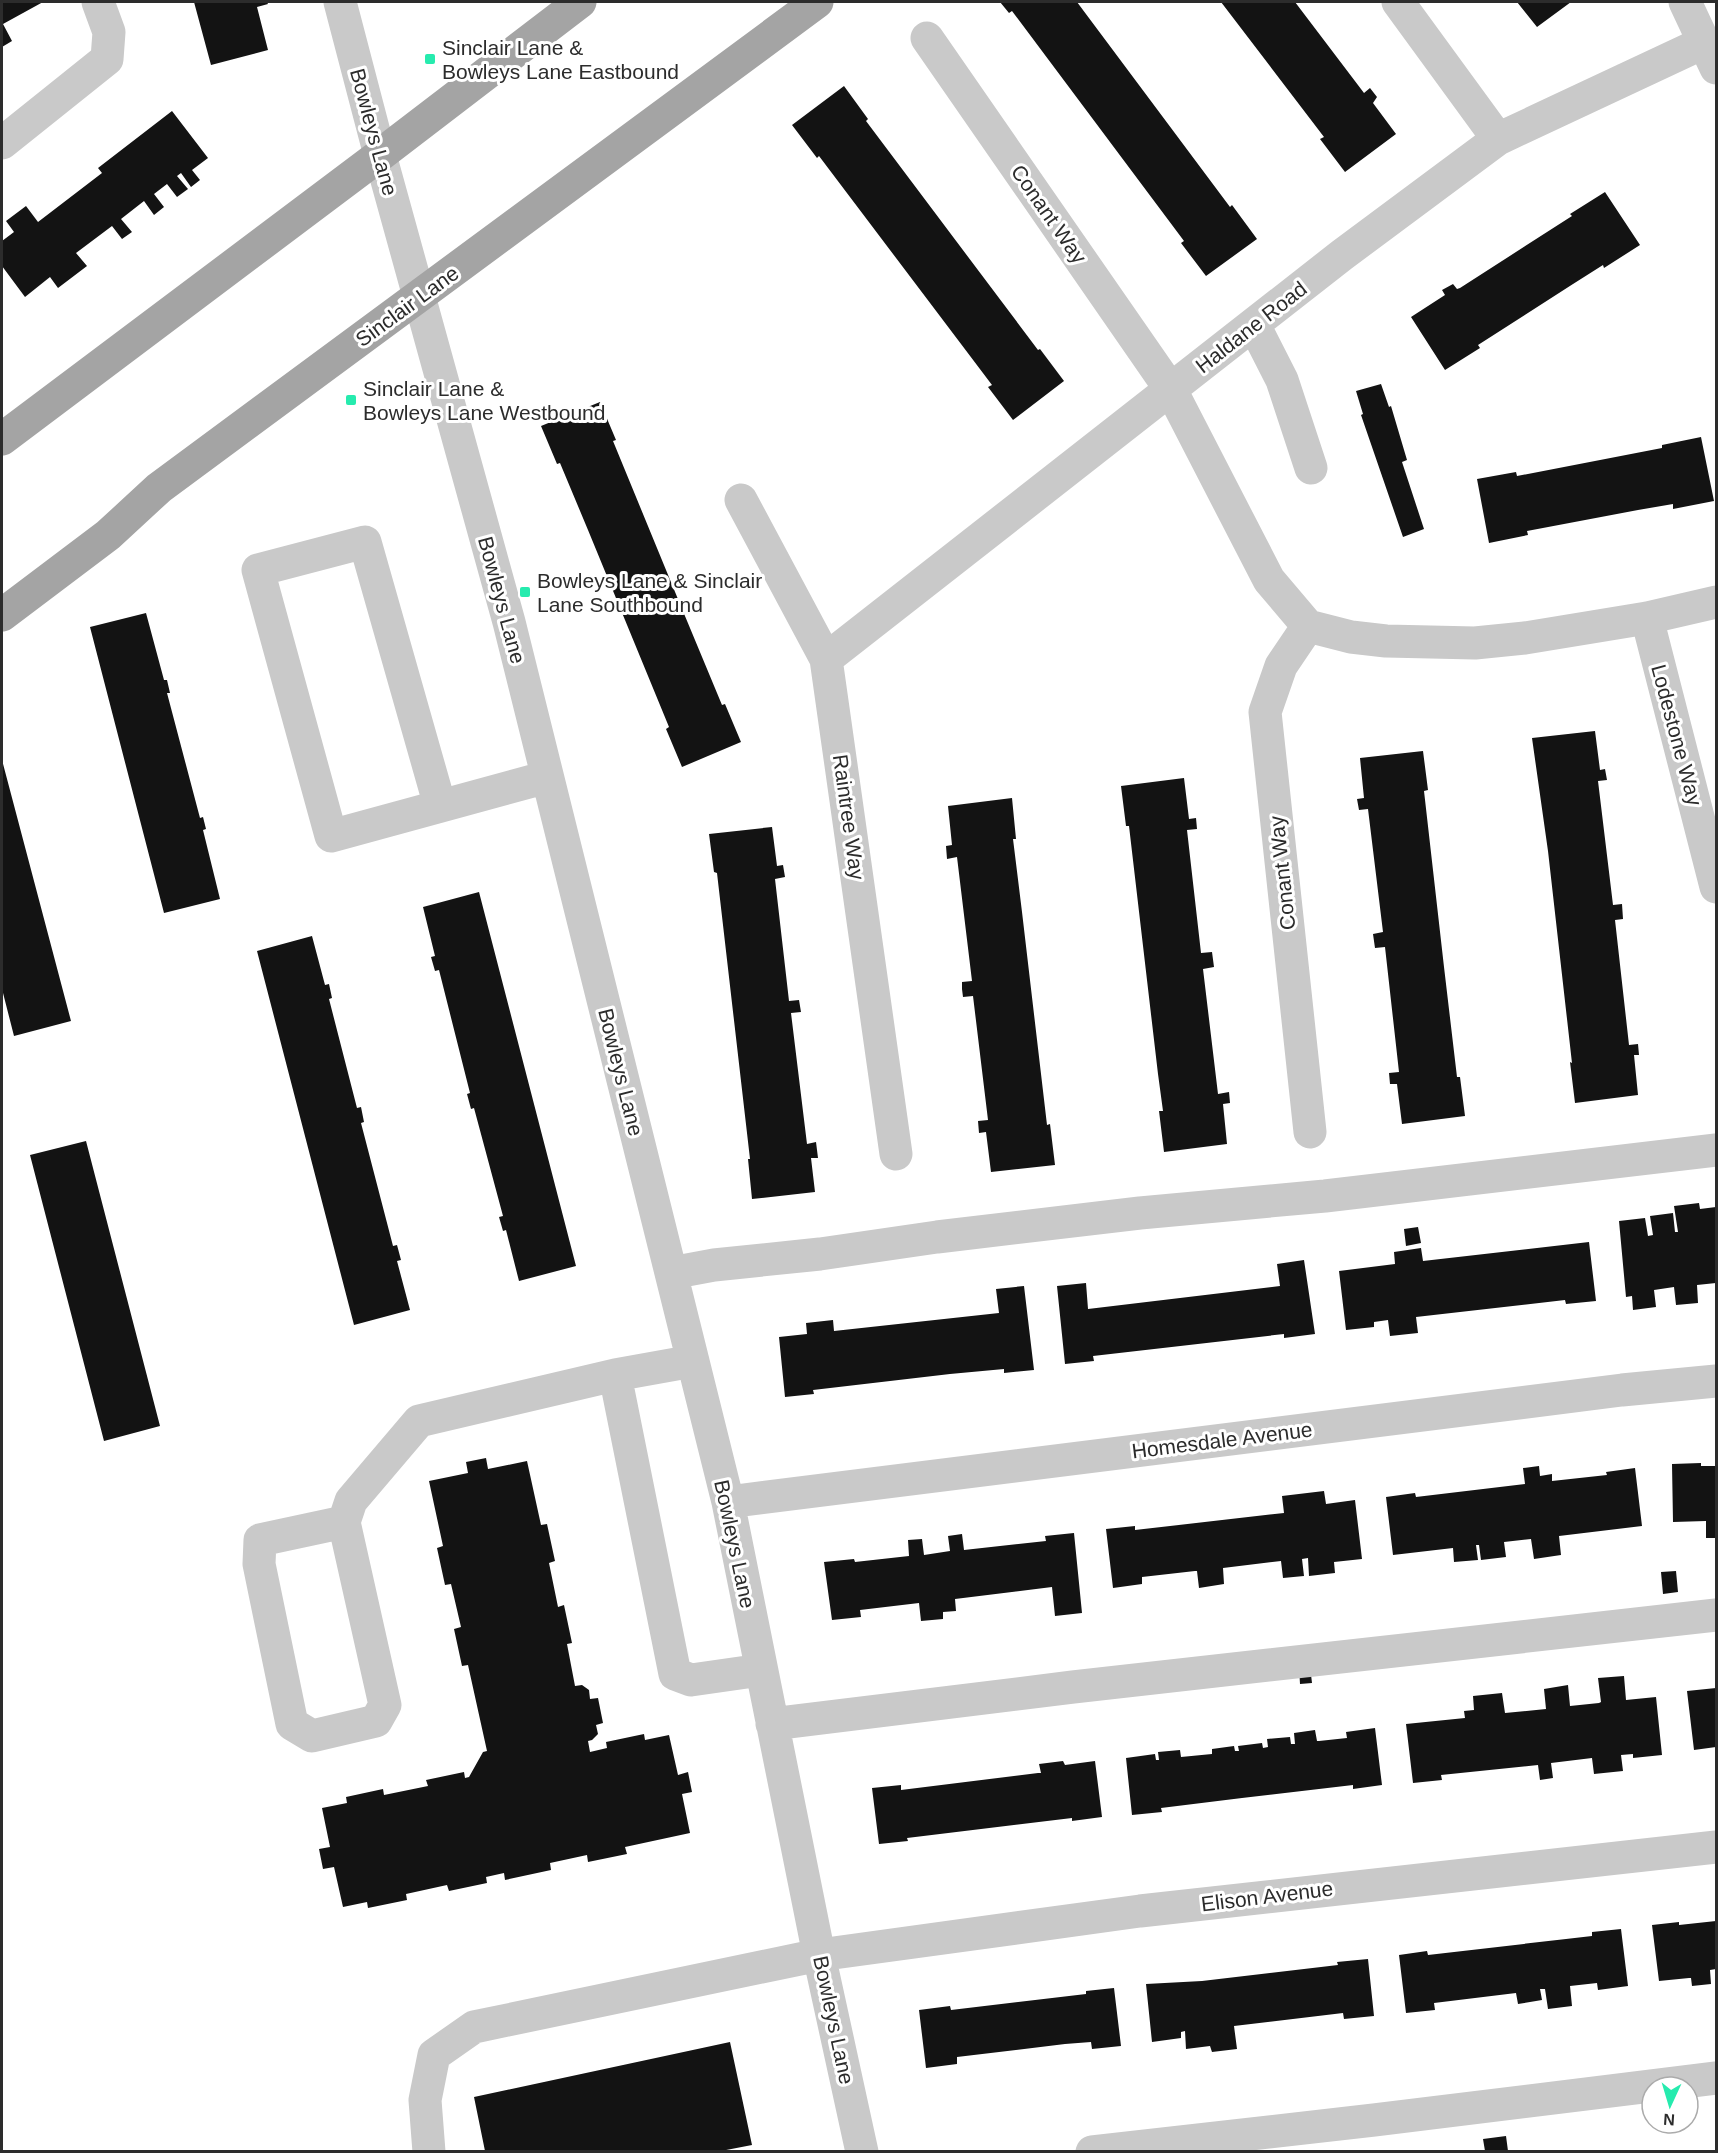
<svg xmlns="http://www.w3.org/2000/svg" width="1718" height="2153" viewBox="0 0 1718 2153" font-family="Helvetica,sans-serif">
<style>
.building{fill:#131313}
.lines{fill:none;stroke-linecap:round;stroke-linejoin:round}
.minor{stroke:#c9c9c9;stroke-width:33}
.major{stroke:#a4a4a4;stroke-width:33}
.poi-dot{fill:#26ebae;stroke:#fff;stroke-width:2}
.labels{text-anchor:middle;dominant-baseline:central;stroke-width:6;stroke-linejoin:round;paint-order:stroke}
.poi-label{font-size:21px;fill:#2c2c2c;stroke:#fff;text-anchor:start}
.street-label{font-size:21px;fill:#2c2c2c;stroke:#fff}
</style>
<rect width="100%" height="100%" fill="#fff"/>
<path class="building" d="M 2,2 L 43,2 L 3,24 L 12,41 L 2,47 Z
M 194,2 L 267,2 L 268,4 L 257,7 L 268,50 L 211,65 Z
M 1000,2 L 1077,2 L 1230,207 L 1232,205 L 1257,239 L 1206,276 L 1181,243 L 1184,241 L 1012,11 L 1009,13 Z
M 1221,2 L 1295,2 L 1364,93 L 1370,88 L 1377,97 L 1373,103 L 1396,134 L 1345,172 L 1320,139 L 1324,137 Z
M 1517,2 L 1571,2 L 1537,27 Z
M 844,86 L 868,119 L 866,121 L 1038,350 L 1040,349 L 1064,381 L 1013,420 L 988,387 L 992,385 L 819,156 L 817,158 L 792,125 Z
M 172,111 L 208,158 L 192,170 L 200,180 L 191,187 L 181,173 L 177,176 L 188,189 L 177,197 L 167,184 L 154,194 L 164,207 L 154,215 L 144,201 L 121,219 L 132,232 L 122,239 L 112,226 L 76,253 L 87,266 L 58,288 L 50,277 L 25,297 L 2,266 L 2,241 L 14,232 L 6,221 L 26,206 L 38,222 L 102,173 L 98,168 Z
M 1605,192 L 1640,245 L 1604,268 L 1603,265 L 1573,284 L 1478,345 L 1480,348 L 1445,370 L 1411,317 L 1445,295 L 1442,290 L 1453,284 L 1457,289 L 1460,288 L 1572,216 L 1570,214 Z
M 1381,384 L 1389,407 L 1391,406 L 1407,460 L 1402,462 L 1424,529 L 1403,537 L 1361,415 L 1363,414 L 1356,391 Z
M 600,402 L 616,440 L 613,441 L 680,604 L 722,705 L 725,704 L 741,742 L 682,767 L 666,729 L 669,727 L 588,530 L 560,463 L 557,464 L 541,426 Z
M 1701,437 L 1714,501 L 1673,509 L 1673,504 L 1638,510 L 1527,531 L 1528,535 L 1489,543 L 1477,479 L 1516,472 L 1517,476 L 1662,448 L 1662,445 Z
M 146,613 L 164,680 L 167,680 L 170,693 L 167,693 L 200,818 L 203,817 L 206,829 L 203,830 L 220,899 L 164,913 L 90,627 Z
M 1595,731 L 1600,770 L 1605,769 L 1607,780 L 1598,781 L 1613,905 L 1622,904 L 1623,919 L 1615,920 L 1629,1045 L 1638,1044 L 1639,1055 L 1634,1055 L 1638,1095 L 1575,1103 L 1570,1062 L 1572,1063 L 1548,851 L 1532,738 Z
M 1423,751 L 1428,790 L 1424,791 L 1444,967 L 1457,1077 L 1460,1077 L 1465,1116 L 1402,1124 L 1397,1084 L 1390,1084 L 1389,1073 L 1399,1072 L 1385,947 L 1375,948 L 1373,934 L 1383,932 L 1368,809 L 1359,810 L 1357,799 L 1364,798 L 1360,758 Z
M 2,760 L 71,1021 L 14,1036 L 2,989 Z
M 1184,778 L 1189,819 L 1196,818 L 1197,829 L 1187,830 L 1201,953 L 1212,952 L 1214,967 L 1203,969 L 1218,1094 L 1229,1092 L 1230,1103 L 1223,1104 L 1227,1144 L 1164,1152 L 1159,1111 L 1163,1111 L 1158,1074 L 1129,826 L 1126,826 L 1121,786 Z
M 1012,798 L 1016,839 L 1013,839 L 1022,912 L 1047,1125 L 1050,1124 L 1055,1165 L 991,1172 L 986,1132 L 979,1133 L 978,1121 L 988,1120 L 973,996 L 963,997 L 962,989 L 962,982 L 972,981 L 957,857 L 947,859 L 946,846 L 952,845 L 948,806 Z
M 772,827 L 777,866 L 783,865 L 785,877 L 775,879 L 789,1001 L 799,1000 L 801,1012 L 791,1013 L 807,1144 L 816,1142 L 818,1158 L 811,1158 L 815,1192 L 752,1199 L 748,1159 L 750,1159 L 717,873 L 714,872 L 709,834 Z
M 479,892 L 576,1266 L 519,1281 L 506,1230 L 503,1231 L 499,1217 L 503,1216 L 474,1108 L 471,1109 L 467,1094 L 470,1093 L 439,970 L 435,971 L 431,957 L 435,956 L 423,907 Z
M 312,936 L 325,985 L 329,984 L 332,998 L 329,999 L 357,1108 L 361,1107 L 364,1122 L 361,1123 L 393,1246 L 397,1245 L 401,1260 L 397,1261 L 410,1310 L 354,1325 L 257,951 Z
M 86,1141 L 160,1426 L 104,1441 L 30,1155 Z
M 1699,1203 L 1700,1209 L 1716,1207 L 1716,1283 L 1697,1285 L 1698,1303 L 1676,1305 L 1674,1287 L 1654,1290 L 1656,1307 L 1633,1310 L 1632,1296 L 1626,1297 L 1619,1221 L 1645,1218 L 1648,1236 L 1653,1235 L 1650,1216 L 1673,1213 L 1675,1232 L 1678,1232 L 1674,1206 Z
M 1418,1227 L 1421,1243 L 1406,1246 L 1404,1229 Z
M 1589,1242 L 1596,1301 L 1566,1304 L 1565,1300 L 1416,1317 L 1418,1333 L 1390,1336 L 1388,1320 L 1374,1322 L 1374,1327 L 1346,1330 L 1339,1271 L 1395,1264 L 1394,1252 L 1421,1248 L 1423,1261 Z
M 1304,1260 L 1315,1334 L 1284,1338 L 1284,1334 L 1093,1356 L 1094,1361 L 1065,1364 L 1057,1286 L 1086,1283 L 1088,1309 L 1280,1286 L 1277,1264 Z
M 1024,1286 L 1034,1370 L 1004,1373 L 1004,1369 L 950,1374 L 813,1390 L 814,1394 L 785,1397 L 779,1337 L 807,1334 L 806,1323 L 833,1320 L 834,1331 L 999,1313 L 996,1289 Z
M 486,1458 L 488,1469 L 527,1461 L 541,1525 L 547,1524 L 555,1561 L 549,1563 L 558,1607 L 564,1605 L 572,1643 L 567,1644 L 575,1686 L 582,1685 L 589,1690 L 590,1699 L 598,1698 L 603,1723 L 596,1725 L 598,1734 L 592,1740 L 588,1741 L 590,1752 L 607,1748 L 606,1742 L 644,1734 L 645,1740 L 669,1735 L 678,1775 L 688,1772 L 692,1792 L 682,1794 L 690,1833 L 625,1847 L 627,1854 L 588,1862 L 587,1855 L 550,1863 L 551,1870 L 505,1880 L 504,1873 L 486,1877 L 487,1883 L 449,1891 L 447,1885 L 406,1894 L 407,1900 L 368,1908 L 367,1902 L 343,1907 L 334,1867 L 323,1869 L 319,1849 L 330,1847 L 322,1808 L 347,1803 L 346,1797 L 383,1789 L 384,1795 L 428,1786 L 426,1780 L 464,1772 L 465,1778 L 469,1777 L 483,1752 L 487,1751 L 468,1665 L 462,1666 L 454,1629 L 461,1627 L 451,1584 L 445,1585 L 437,1548 L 443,1546 L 429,1481 L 468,1473 L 466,1462 Z
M 1701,1463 L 1701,1466 L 1716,1466 L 1716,1538 L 1706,1538 L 1706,1521 L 1673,1522 L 1672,1464 Z
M 1539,1466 L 1540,1476 L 1552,1474 L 1552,1481 L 1607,1475 L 1606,1472 L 1635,1468 L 1642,1526 L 1559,1536 L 1561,1555 L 1534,1559 L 1531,1539 L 1504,1542 L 1506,1557 L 1481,1560 L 1479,1545 L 1476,1545 L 1478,1560 L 1454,1562 L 1453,1548 L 1393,1555 L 1386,1497 L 1415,1493 L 1416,1497 L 1525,1484 L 1523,1468 Z
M 1324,1491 L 1326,1504 L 1355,1500 L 1362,1559 L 1334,1562 L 1335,1573 L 1309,1576 L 1308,1558 L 1302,1559 L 1304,1576 L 1283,1578 L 1281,1561 L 1223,1568 L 1224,1584 L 1199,1588 L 1197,1571 L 1195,1571 L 1142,1577 L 1142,1584 L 1113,1588 L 1106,1529 L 1135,1526 L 1135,1530 L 1284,1513 L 1282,1496 Z
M 1074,1533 L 1082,1613 L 1055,1616 L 1052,1587 L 955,1599 L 956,1611 L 943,1612 L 943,1619 L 921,1621 L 919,1603 L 860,1610 L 861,1617 L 832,1620 L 824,1562 L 854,1559 L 855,1562 L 909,1556 L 908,1540 L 922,1539 L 924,1555 L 950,1551 L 948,1536 L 962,1534 L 964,1550 L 1046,1541 L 1045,1536 Z
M 1676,1571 L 1678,1592 L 1663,1594 L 1661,1572 Z
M 1310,1666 L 1312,1683 L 1300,1684 L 1299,1667 Z
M 1624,1676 L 1626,1700 L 1656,1697 L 1662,1755 L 1633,1758 L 1633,1754 L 1621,1755 L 1623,1771 L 1594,1774 L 1592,1758 L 1551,1763 L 1553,1778 L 1540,1780 L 1538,1765 L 1441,1775 L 1442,1780 L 1413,1783 L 1406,1724 L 1465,1718 L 1464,1711 L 1474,1710 L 1473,1696 L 1502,1693 L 1505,1713 L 1546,1709 L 1544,1689 L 1568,1685 L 1570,1706 L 1599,1703 L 1601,1702 L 1598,1678 Z
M 1716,1688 L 1716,1747 L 1694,1750 L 1687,1691 Z
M 1375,1728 L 1382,1785 L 1353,1789 L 1353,1785 L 1242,1798 L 1161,1808 L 1162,1812 L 1132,1815 L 1126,1758 L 1155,1754 L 1156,1760 L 1159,1760 L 1158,1752 L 1180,1750 L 1181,1757 L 1212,1754 L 1212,1749 L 1234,1746 L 1235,1751 L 1239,1751 L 1238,1746 L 1262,1743 L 1263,1748 L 1268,1747 L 1267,1739 L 1290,1737 L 1291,1744 L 1295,1744 L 1294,1733 L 1315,1730 L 1317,1741 L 1319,1741 L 1347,1738 L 1346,1732 Z
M 1063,1761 L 1065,1765 L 1095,1761 L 1102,1817 L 1072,1821 L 1072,1818 L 907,1838 L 908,1841 L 879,1844 L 872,1788 L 901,1785 L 901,1790 L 1038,1773 L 1041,1773 L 1039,1764 Z
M 1716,1921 L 1716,1969 L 1710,1970 L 1711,1984 L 1692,1986 L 1691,1978 L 1689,1978 L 1659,1981 L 1652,1925 L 1679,1922 L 1679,1925 Z
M 1621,1929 L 1628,1986 L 1598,1990 L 1597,1983 L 1570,1986 L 1572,2006 L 1548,2009 L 1545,1989 L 1540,1989 L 1542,2000 L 1518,2004 L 1516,1993 L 1434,2003 L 1435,2010 L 1406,2013 L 1399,1955 L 1427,1951 L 1428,1955 L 1566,1939 L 1592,1936 L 1592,1932 Z
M 1368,1959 L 1374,2016 L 1344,2019 L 1343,2013 L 1234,2026 L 1237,2049 L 1212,2052 L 1210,2046 L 1186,2049 L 1185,2031 L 1181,2032 L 1181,2038 L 1152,2042 L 1146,1984 L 1202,1981 L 1338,1965 L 1337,1962 Z
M 1114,1988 L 1121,2046 L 1092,2049 L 1091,2042 L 1065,2044 L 957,2057 L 957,2064 L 926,2068 L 919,2010 L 950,2006 L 951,2010 L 1086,1994 L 1086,1991 Z
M 730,2042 L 752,2145 L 721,2151 L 485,2151 L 474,2097 Z
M 1506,2136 L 1508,2151 L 1485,2151 L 1483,2139 Z"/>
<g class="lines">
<path class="minor" d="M 340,2 L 380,155 L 509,622 L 728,1502 L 819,1955 L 862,2152
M 1398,2 L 1498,139
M 1685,2 L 1716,68
M 927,38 L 1171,390 L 1269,580 L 1308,626 L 1351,637 L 1386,641 L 1475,643 L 1525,638 L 1647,618 L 1716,602
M 2,143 L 107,59 L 109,32 L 98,2
M 1254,325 L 1282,380 L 1311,468
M 741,500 L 826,659 L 896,1154
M 1647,618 L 1716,887
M 1308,626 L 1281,666 L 1265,712 L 1310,1132
M 826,659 L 1342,255 L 1498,139 L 1705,42
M 440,806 L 365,542 L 258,570 L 331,836 L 547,777
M 671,1273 L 714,1265 L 820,1254 L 937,1237 L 1140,1213 L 1325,1196 L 1716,1150
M 693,1361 L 615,1375 L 675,1674 L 691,1680 L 761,1670
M 728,1502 L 1622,1390 L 1716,1381
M 344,1522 L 260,1540 L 259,1564 L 292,1724 L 312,1736 L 376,1721 L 385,1705 L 344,1522 L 351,1501 L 419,1421 L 615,1375
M 772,1724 L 1073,1687 L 1716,1615
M 429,2152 L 425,2100 L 434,2055 L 474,2027 L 819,1955 L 1140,1911 L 1716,1847
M 1092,2152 L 1374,2120 L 1716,2078"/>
<path class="major" d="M 2,439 L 380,155 L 580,2
M 2,615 L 108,535 L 159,488 L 817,2"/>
</g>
<g class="poi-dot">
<rect x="424" y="53" width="12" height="12" rx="3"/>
<rect x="345" y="394" width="12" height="12" rx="3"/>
<rect x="519" y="586" width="12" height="12" rx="3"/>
</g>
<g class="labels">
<g class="poi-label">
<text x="442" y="47">Sinclair Lane &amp;<tspan x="442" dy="24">Bowleys Lane Eastbound</tspan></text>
<text x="363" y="388">Sinclair Lane &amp;<tspan x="363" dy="24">Bowleys Lane Westbound</tspan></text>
<text x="537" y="580">Bowleys Lane &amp; Sinclair<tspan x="537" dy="24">Lane Southbound</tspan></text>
</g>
<g class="street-label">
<text transform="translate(374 132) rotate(75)">Bowleys Lane</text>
<text transform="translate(1049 214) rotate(55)">Conant Way</text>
<text transform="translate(407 306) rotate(-36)">Sinclair Lane</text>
<text transform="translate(1251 327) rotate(-38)">Haldane Road</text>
<text transform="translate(502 600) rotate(75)">Bowleys Lane</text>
<text transform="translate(1677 735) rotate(75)">Lodestone Way</text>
<text transform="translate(849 817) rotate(82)">Raintree Way</text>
<text transform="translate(1282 873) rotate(-96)">Conant Way</text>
<text transform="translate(621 1072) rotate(76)">Bowleys Lane</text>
<text transform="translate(1222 1440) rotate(-7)">Homesdale Avenue</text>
<text transform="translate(735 1544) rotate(78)">Bowleys Lane</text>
<text transform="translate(1267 1896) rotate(-7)">Elison Avenue</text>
<text transform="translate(834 2020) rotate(78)">Bowleys Lane</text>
</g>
</g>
<rect width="1718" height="2153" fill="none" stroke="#2c2c2c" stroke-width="6"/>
<g transform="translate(1670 2105) rotate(184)"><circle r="28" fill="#ffffff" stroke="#ababab" stroke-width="1.5"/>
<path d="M0-4.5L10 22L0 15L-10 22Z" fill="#26ebae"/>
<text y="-9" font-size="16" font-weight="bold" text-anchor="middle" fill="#2c2c2c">N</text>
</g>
</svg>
